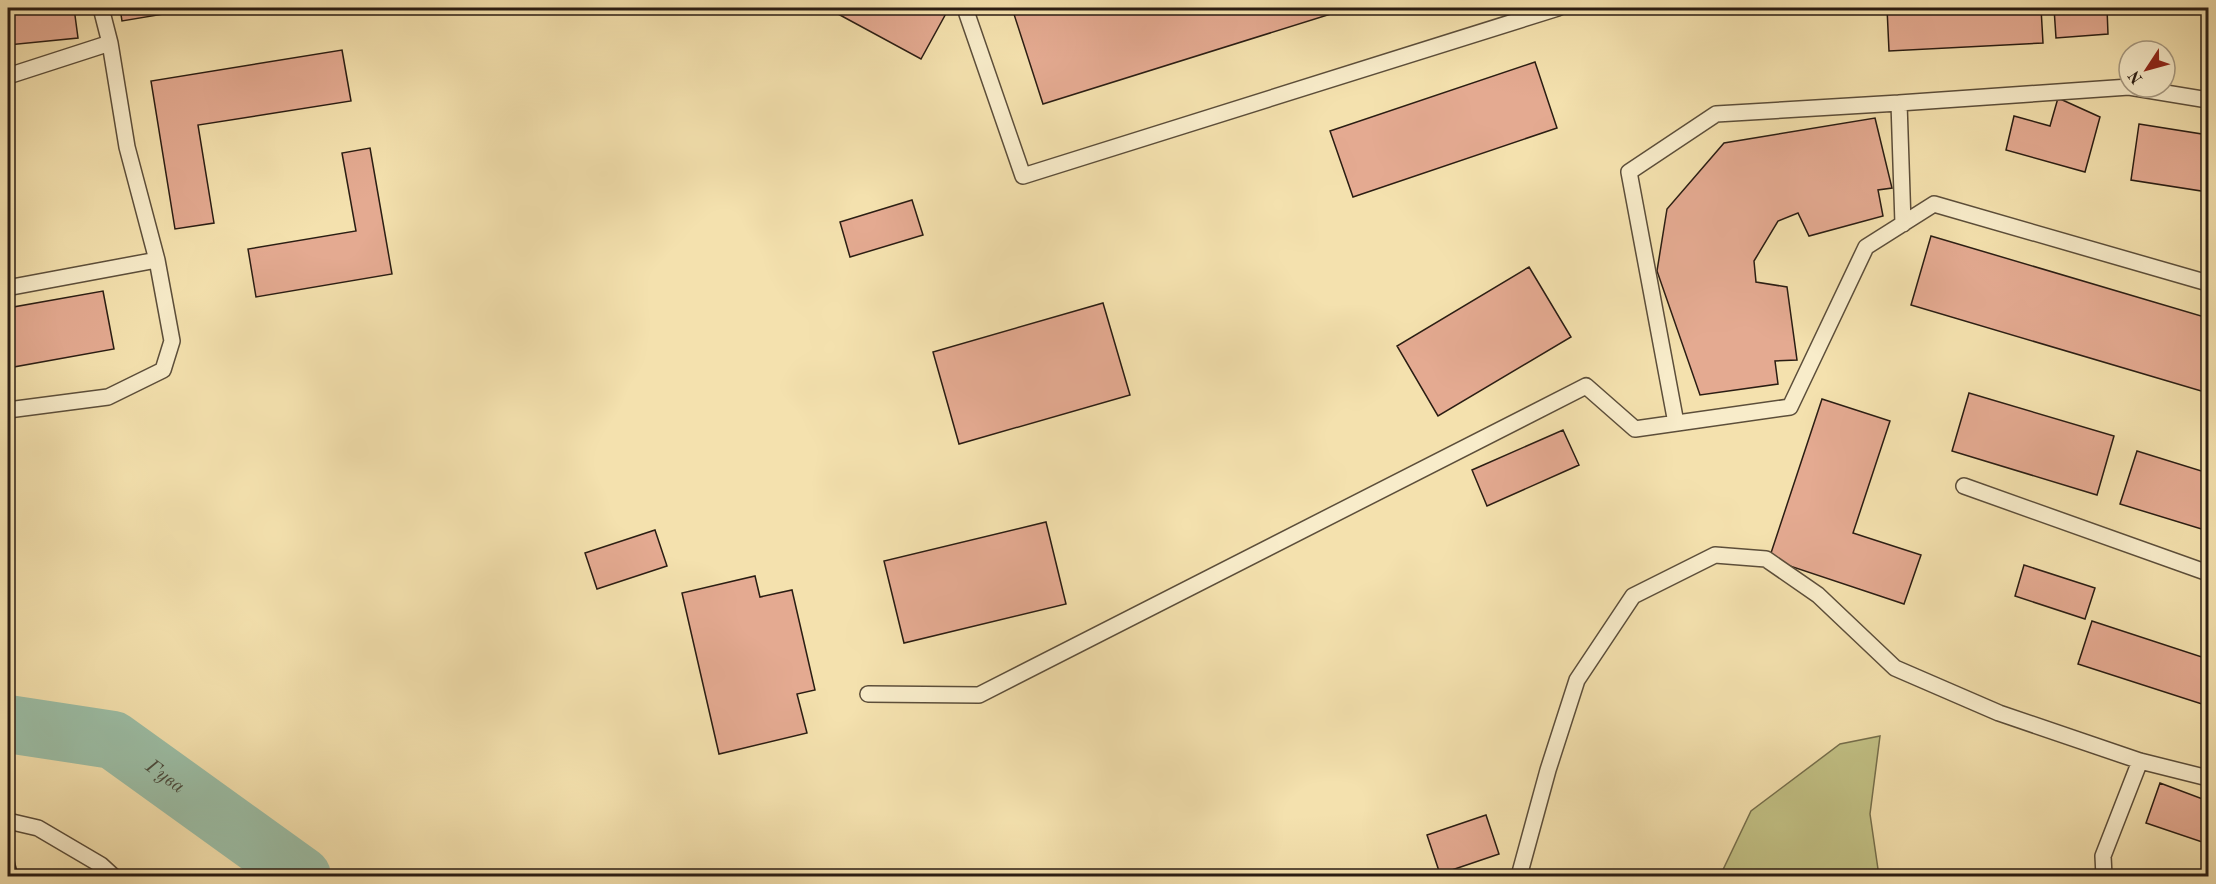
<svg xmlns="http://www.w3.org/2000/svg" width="2216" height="884" viewBox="0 0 2216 884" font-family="'Old Standard TT',serif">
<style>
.green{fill:#c2c185;stroke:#766f4c;stroke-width:1.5}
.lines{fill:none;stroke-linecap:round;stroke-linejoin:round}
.river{stroke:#9cbea6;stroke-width:58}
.building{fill:#e4aa91;stroke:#2a1d13;stroke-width:1.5}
.service-casing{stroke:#5c4e3a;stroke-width:18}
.service{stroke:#f8ecca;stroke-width:15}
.labels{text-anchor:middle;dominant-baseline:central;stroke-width:4.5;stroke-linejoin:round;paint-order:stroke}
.water-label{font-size:20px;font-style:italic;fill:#4c4d3f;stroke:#f8ecca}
</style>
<rect width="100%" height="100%" fill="#f4e1ae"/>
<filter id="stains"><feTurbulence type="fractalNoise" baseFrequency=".00333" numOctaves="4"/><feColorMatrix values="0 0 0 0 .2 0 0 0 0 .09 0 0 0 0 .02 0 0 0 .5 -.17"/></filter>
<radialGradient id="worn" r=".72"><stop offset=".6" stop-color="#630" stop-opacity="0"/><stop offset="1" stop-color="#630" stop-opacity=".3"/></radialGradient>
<path class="green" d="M 1880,736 L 1870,814 L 1879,876 L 1720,876 L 1751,811 L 1840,744 Z"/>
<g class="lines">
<path class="river" id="s1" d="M 8,724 L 113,740 L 302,876"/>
</g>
<path class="building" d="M 8,8 L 74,8 L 78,38 L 8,45 Z
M 120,8 L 169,8 L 170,13 L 122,21 Z
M 827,8 L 949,8 L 921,59 Z
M 1012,8 L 1350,8 L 1043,104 Z
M 1887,8 L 2041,8 L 2043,43 L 1889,51 Z
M 2054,8 L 2107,8 L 2108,34 L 2056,38 Z
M 342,50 L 351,101 L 198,125 L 214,223 L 175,229 L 151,81 Z
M 1535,62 L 1557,128 L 1353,197 L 1330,131 Z
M 2058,98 L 2100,117 L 2085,172 L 2006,150 L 2014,116 L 2050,126 Z
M 1875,118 L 1892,188 L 1878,190 L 1883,216 L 1809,236 L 1798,213 L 1778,221 L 1754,261 L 1756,282 L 1787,287 L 1797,360 L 1775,361 L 1778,384 L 1700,395 L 1657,271 L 1667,209 L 1724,143 Z
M 2139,124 L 2208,135 L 2208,192 L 2131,180 Z
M 370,148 L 392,274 L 256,297 L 248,249 L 356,231 L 342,153 Z
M 912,200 L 923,235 L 850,257 L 840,222 Z
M 1931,236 L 2208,318 L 2208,393 L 1911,305 Z
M 1529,267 L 1571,337 L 1438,416 L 1397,346 Z
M 103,291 L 114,349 L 8,368 L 8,308 Z
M 1103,303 L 1130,395 L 959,444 L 933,352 Z
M 1969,393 L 2114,436 L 2097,495 L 1952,451 Z
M 1822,399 L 1890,421 L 1853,533 L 1921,555 L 1904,604 L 1769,559 Z
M 1563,430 L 1579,465 L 1487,506 L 1472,470 Z
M 2137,451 L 2208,473 L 2208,531 L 2120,504 Z
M 1046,522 L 1066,604 L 904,643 L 884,561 Z
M 655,530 L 667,566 L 597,589 L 585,553 Z
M 2024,565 L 2095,588 L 2085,619 L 2015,596 Z
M 755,576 L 760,597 L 792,590 L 815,690 L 797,694 L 807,733 L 719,754 L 682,593 Z
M 2092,621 L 2208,659 L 2208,706 L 2078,664 Z
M 2160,783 L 2208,801 L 2208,844 L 2146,823 Z
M 1486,815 L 1499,854 L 1440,874 L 1427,835 Z
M 14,860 L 18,876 L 8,876 L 8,862 Z"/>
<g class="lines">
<g class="service-casing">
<path id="service" d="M 967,14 L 1023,176 L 1558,8
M 8,76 L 110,43
M 2129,87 L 2208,100
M 1903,224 L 1899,103 L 2129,87
M 12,287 L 157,260 L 127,147 L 110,43 L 101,8
M 8,410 L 108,397 L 163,370 L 172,341 L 157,260
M 1676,423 L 1629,172 L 1716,114 L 1899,103
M 1964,486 L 2208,573
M 868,694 L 979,695 L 1586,386 L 1635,429 L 1790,407 L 1866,247 L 1934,204 L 2208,283
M 8,821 L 38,828 L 101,865 L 113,876
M 1519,876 L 1548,770 L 1577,680 L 1633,596 L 1715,555 L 1766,559 L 1818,595 L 1895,668 L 1999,713 L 2140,761 L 2208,778
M 2104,876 L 2103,856 L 2140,761"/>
</g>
<use href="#service" class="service"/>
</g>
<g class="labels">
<g class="water-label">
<text stroke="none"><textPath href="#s1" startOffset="170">Гува</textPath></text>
</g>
</g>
<rect width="2216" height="884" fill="none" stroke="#f4e1ae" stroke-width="30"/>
<rect x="9" y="9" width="2198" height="866" fill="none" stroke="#2a1d13" stroke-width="3"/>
<rect x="15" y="15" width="2186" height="854" fill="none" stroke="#2a1d13" stroke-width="1.5"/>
<g transform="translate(2147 69) rotate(234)"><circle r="28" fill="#f8ecca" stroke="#a69981" stroke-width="1.5"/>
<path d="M0-4.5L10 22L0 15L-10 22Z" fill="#8f2418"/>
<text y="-9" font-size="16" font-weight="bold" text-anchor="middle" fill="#2a1d13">N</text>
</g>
<rect width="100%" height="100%" filter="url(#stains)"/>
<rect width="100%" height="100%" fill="url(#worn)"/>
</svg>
